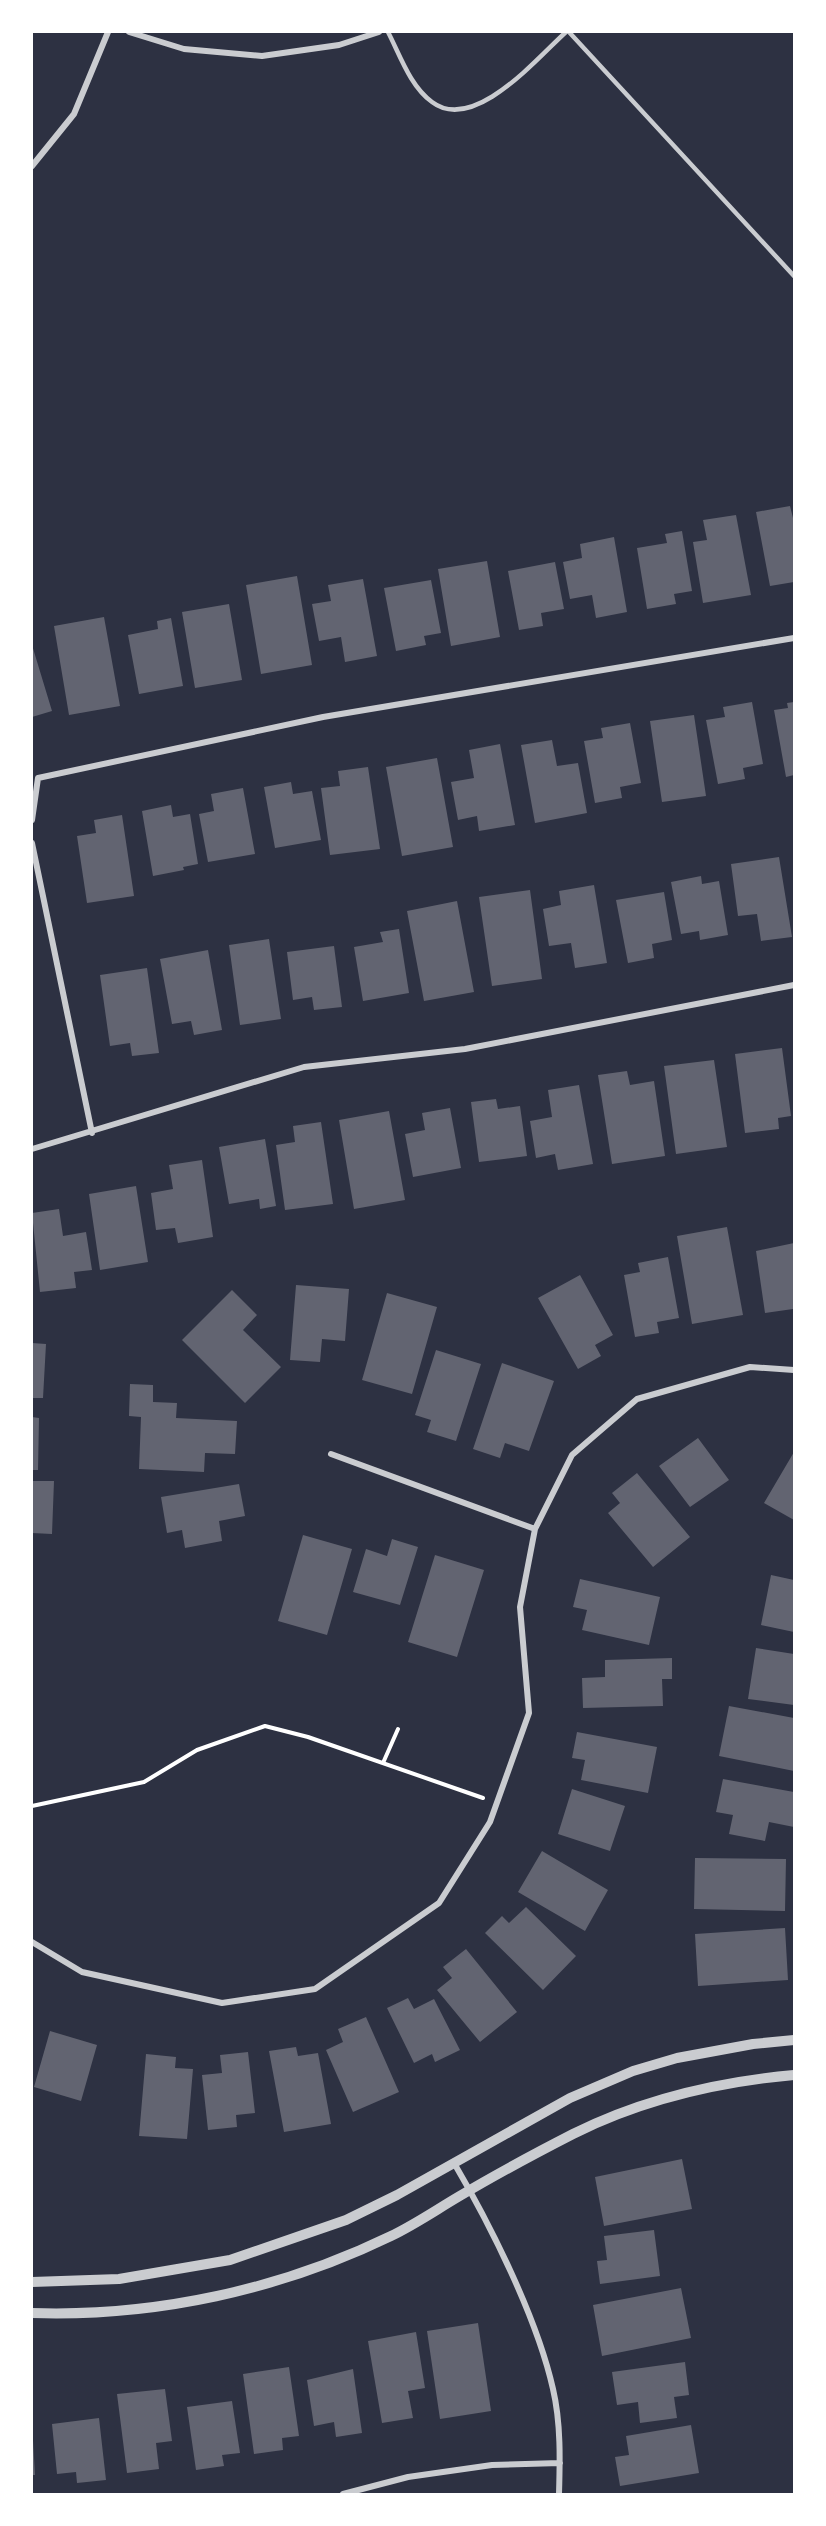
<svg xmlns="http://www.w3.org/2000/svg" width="826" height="2526" viewBox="0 0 826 2526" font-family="Poppins,sans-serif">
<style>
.building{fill:#626471}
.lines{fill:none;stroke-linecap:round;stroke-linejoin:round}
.path{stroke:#fff;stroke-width:4}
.service{stroke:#caccd0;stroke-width:4.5}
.minor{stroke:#caccd0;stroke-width:6}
.tertiary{stroke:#caccd0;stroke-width:10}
</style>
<rect width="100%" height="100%" fill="#2d3142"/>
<path class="building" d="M 790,506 L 794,522 L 794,582 L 770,586 L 756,512 Z
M 736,515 L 751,595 L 703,603 L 693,542 L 707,540 L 703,520 Z
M 682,531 L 692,591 L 674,594 L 676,604 L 647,609 L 637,548 L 667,543 L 665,534 Z
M 614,537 L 627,612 L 596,618 L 592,595 L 570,599 L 563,562 L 582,558 L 580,544 Z
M 487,561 L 500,637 L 451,646 L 438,569 Z
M 555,562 L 564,609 L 541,613 L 543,626 L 519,630 L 508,571 Z
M 297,576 L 312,665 L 261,674 L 246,585 Z
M 363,579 L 377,656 L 345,662 L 341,637 L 319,641 L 312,604 L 331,601 L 328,585 Z
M 431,580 L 441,633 L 424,636 L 426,645 L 396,651 L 384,588 Z
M 229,604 L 242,680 L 195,688 L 182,612 Z
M 104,617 L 120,706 L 69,715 L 54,626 Z
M 171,618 L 183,686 L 139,694 L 128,635 L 158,629 L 157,621 Z
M 32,645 L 52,711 L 32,717 Z
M 752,702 L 763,764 L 743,768 L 745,779 L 718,784 L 706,720 L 725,717 L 723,707 Z
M 794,702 L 794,775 L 786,777 L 774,710 L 788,708 L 787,703 Z
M 694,715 L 706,796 L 662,802 L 650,721 Z
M 630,723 L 641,783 L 620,787 L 622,798 L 595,803 L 584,741 L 603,738 L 601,728 Z
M 552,740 L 557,766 L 578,763 L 587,813 L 535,823 L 521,745 Z
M 500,744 L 515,825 L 479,831 L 477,816 L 458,820 L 451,782 L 474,778 L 469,750 Z
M 437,758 L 453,847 L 402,856 L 386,767 Z
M 368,767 L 380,849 L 330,855 L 321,788 L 340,786 L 338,771 Z
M 291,782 L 293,794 L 312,791 L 321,840 L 275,848 L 264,787 Z
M 243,788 L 255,854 L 208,862 L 199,814 L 214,811 L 211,794 Z
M 171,805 L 173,817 L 190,814 L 198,864 L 183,867 L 184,870 L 153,876 L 142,811 Z
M 122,815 L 134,896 L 87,903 L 77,836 L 96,833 L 94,820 Z
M 779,857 L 792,937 L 761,941 L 757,914 L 738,916 L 731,864 Z
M 701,876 L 702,884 L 719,881 L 728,935 L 700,940 L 699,931 L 681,934 L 671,882 Z
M 594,885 L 607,963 L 575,968 L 571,943 L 549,946 L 543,909 L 561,905 L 559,891 Z
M 530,890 L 542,979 L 492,986 L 479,897 Z
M 664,892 L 672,940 L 652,944 L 654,958 L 628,963 L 616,900 Z
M 457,901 L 474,992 L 424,1001 L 407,911 Z
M 399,929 L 409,993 L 363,1001 L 354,947 L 383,942 L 380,932 Z
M 269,939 L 281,1019 L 240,1025 L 229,945 Z
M 334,946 L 342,1007 L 314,1010 L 312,997 L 293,1000 L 287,952 Z
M 208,950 L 222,1030 L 194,1035 L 191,1021 L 172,1024 L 160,959 Z
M 147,968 L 159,1053 L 132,1056 L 130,1043 L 110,1046 L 100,975 Z
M 782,1048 L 791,1116 L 778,1118 L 779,1129 L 745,1133 L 735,1054 Z
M 714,1060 L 727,1147 L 676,1154 L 664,1066 Z
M 627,1071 L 630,1085 L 654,1081 L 665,1156 L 612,1164 L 598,1075 Z
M 579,1085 L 593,1164 L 558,1170 L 555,1154 L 536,1158 L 530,1121 L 552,1117 L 548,1090 Z
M 496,1099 L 498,1109 L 520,1106 L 527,1156 L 479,1162 L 471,1102 Z
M 450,1108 L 461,1168 L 413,1177 L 405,1134 L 425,1130 L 422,1113 Z
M 389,1111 L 405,1200 L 354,1209 L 339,1120 Z
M 321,1122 L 333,1204 L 285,1210 L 276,1145 L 295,1142 L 293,1126 Z
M 265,1139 L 276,1206 L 260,1209 L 259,1199 L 229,1204 L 219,1147 Z
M 202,1160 L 213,1237 L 178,1243 L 175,1228 L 156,1230 L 151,1193 L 173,1189 L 169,1165 Z
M 136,1186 L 148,1262 L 100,1270 L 89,1194 Z
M 59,1209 L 63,1236 L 86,1232 L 92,1270 L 74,1272 L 76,1288 L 40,1292 L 32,1213 Z
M 727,1227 L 743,1315 L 692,1324 L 677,1236 Z
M 794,1243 L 793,1309 L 765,1313 L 756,1251 Z
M 668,1257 L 679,1318 L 657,1322 L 659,1333 L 635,1337 L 624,1275 L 640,1272 L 638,1263 Z
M 580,1275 L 613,1335 L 595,1345 L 601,1356 L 578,1369 L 538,1298 Z
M 296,1285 L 349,1289 L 345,1341 L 322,1339 L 320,1362 L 290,1360 Z
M 232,1290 L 257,1315 L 243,1330 L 281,1367 L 245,1403 L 182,1340 Z
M 387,1293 L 437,1307 L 412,1394 L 362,1380 Z
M 32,1343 L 46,1344 L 43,1398 L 32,1398 Z
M 436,1350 L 481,1364 L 456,1441 L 427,1432 L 431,1420 L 415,1415 Z
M 502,1363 L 554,1381 L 529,1451 L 505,1443 L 500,1458 L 473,1449 Z
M 130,1384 L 153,1385 L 153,1402 L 177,1403 L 176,1418 L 237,1421 L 235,1454 L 205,1453 L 204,1472 L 139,1469 L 141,1417 L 129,1416 Z
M 32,1417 L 39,1418 L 38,1470 L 32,1470 Z
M 698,1438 L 729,1480 L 690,1507 L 659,1466 Z
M 794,1452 L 794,1520 L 764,1503 Z
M 637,1473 L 690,1537 L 653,1567 L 608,1513 L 620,1503 L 612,1493 Z
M 32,1481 L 54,1481 L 52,1534 L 32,1533 Z
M 239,1484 L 245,1516 L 219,1521 L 222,1541 L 185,1548 L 182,1530 L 167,1533 L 161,1497 Z
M 303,1535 L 352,1549 L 327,1635 L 278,1621 Z
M 392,1539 L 418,1547 L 400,1605 L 353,1592 L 366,1549 L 387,1556 Z
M 435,1555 L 484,1570 L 457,1657 L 408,1642 Z
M 771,1575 L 794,1580 L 794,1632 L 761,1625 Z
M 580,1579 L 660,1597 L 649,1645 L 582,1630 L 587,1610 L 573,1607 Z
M 756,1648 L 794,1654 L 794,1705 L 748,1699 Z
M 672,1658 L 672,1679 L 662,1679 L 663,1706 L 583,1708 L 582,1678 L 605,1677 L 605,1660 Z
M 729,1706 L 794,1718 L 794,1771 L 719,1756 Z
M 577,1732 L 657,1747 L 648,1793 L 581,1780 L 585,1760 L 572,1758 Z
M 723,1779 L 794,1792 L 794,1827 L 769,1822 L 765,1841 L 729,1834 L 733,1815 L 716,1812 Z
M 572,1789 L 625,1806 L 610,1851 L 558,1834 Z
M 542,1851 L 608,1890 L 585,1931 L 518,1892 Z
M 695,1858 L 786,1859 L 785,1911 L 694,1909 Z
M 526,1907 L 576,1956 L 543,1990 L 485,1933 L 502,1916 L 509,1923 Z
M 785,1928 L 788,1980 L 698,1986 L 695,1934 Z
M 466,1949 L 517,2012 L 480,2042 L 437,1990 L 452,1978 L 443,1967 Z
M 408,1998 L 414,2009 L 434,1999 L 460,2050 L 435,2062 L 432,2054 L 414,2063 L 387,2008 Z
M 366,2017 L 399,2092 L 353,2112 L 326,2050 L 343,2042 L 338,2029 Z
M 50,2031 L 97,2045 L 81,2101 L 34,2087 Z
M 296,2047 L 298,2056 L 318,2053 L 331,2124 L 284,2132 L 269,2051 Z
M 248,2052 L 255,2113 L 236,2115 L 237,2127 L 208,2130 L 202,2075 L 222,2073 L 220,2055 Z
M 146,2054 L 176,2057 L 175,2068 L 193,2069 L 187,2139 L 139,2136 Z
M 682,2159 L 692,2209 L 604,2226 L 595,2177 Z
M 654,2230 L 660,2276 L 600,2284 L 597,2261 L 607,2260 L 604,2236 Z
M 681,2288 L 691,2338 L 602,2356 L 593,2305 Z
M 478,2323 L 491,2411 L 440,2419 L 427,2331 Z
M 416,2332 L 425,2388 L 408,2391 L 413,2418 L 382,2423 L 368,2341 Z
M 685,2362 L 689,2395 L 674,2397 L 677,2418 L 640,2423 L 638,2402 L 617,2405 L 612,2372 Z
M 289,2367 L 299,2436 L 282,2438 L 283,2450 L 254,2454 L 243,2374 Z
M 353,2369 L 362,2433 L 336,2437 L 334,2422 L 314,2426 L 307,2380 Z
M 165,2389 L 172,2441 L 156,2443 L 159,2469 L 127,2473 L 117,2394 Z
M 232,2401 L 240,2453 L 222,2455 L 224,2466 L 196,2470 L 187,2407 Z
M 99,2418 L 106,2480 L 77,2483 L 76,2472 L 57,2474 L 52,2424 Z
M 32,2423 L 35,2475 L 32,2475 Z
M 691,2425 L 699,2473 L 620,2486 L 615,2457 L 629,2455 L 626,2436 Z"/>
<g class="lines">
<path class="path" d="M 383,1763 L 398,1729
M 32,1806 L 144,1782 L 197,1750 L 265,1726 L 308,1737 L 483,1798"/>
<path class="service" d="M 388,32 C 400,55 410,86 432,102 C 474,134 538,57 566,32
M 569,32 L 794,276"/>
<path class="minor" d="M 129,32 L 184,49 L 262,56 L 339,45 L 379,32
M 32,166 L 74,114 L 108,32
M 32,820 L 38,778 L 323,717 L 794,638
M 32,843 L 92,1133
M 32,1149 L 304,1067 L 465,1049 L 794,985
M 331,1454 L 535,1529
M 32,1942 L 82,1972 L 222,2003 L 315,1989 L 439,1903 L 490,1822 L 529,1713 L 520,1607 L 535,1529 L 572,1455 L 637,1399 L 750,1367 L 794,1370
M 454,2163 C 491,2226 537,2318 553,2389 C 561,2423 560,2461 559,2494
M 343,2494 L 408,2477 L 492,2465 L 560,2463"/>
<path class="tertiary" d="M 32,2282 L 119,2279 L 230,2260 L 346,2220 L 397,2195 L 570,2098 L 633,2071 L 677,2058 L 753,2044 L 794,2040
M 32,2313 C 155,2317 280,2290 391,2236 C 414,2225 436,2210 458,2197 C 495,2175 534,2154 573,2134 C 643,2099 717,2082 794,2075"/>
</g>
<rect width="826" height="2526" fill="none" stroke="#ffffff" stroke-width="66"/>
</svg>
